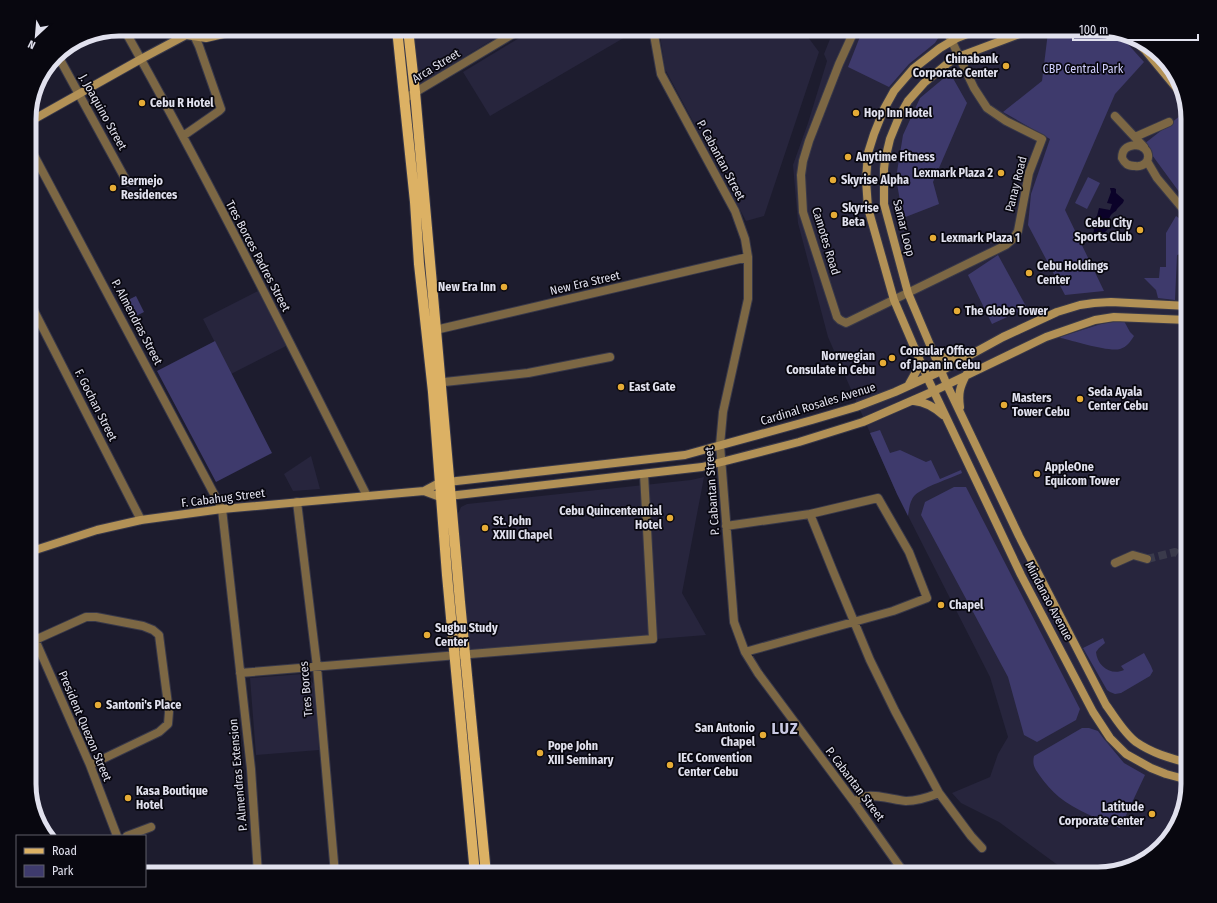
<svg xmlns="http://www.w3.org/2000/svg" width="1217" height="903" viewBox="0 0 1217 903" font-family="'Fira Sans Condensed',sans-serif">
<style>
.built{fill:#27253d}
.green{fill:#3e3a6c}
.water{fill:#0b0229}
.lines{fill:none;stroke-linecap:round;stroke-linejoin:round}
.street-tunnel{stroke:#3a3a4b;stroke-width:8;stroke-dasharray:8 4;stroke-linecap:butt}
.street-casing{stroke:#383849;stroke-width:10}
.secondary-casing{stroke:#383849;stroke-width:10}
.primary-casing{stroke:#383849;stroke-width:12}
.street{stroke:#7c6744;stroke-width:8}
.secondary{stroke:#b29156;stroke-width:8}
.primary{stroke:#dcb164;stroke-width:10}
.poi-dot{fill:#e6ac36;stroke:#08070f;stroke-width:1.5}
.labels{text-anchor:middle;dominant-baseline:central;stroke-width:3.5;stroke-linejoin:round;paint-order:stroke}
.poi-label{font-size:12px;font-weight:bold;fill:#e1e1ee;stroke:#08070f;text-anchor:start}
.street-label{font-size:12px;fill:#e1e1ee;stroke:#08070f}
.park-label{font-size:12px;fill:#d2d1ff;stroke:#08070f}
.district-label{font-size:16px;font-weight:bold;letter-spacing:1px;fill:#c8c8e1;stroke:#08070f}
.rim{fill:none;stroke:#e1e1ee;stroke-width:5}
</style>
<rect width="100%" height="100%" fill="#1d1c2e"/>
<path class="built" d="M 412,29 L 510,29 L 420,84 Z
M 534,29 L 639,29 L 490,116 L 463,72 Z
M 659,29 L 802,29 L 819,52 L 764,216 L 746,221 L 665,69 Z
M 834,29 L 1098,29 L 1153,48 L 1179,79 L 1188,119 L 1188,784 L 1169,839 L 1138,865 L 1098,874 L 1070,874 L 999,822 L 961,803 L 952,793 L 990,777 L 998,754 L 1008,737 L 990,677 L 897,494 L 828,337 L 798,223 L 793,165 L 808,123 L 827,61 L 824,54 Z
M 258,291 L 286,346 L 231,374 L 203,319 Z
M 311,456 L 320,489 L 293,491 L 284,474 Z
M 704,477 L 682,593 L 706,635 L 470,654 L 458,514 L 461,507 L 467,504 L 691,480 Z
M 303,674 L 314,684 L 319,750 L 256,755 L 250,678 Z"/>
<path class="green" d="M 863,29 L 941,29 L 942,32 L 935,43 L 909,64 L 889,87 L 848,67 Z
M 1055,29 L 1098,30 L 1126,42 L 1144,62 L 1115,94 L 1065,210 L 1104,291 L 1065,295 L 1028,225 L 1031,194 L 1050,139 L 1003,112 L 1042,81 L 1048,32 Z
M 950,73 L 967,103 L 933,182 L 939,204 L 903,218 L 896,178 L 903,135 L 920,98 Z
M 1185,112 L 1188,119 L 1188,204 L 1144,144 Z
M 1088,177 L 1100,183 L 1087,209 L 1075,203 Z
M 1176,216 L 1188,225 L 1188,252 L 1177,255 L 1175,300 L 1158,298 L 1156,290 L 1144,278 L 1159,278 L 1160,267 L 1166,267 L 1166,233 Z
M 998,255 L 1027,308 L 992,324 L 968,275 Z
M 136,296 L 144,312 L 130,319 L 122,303 Z
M 1124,321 L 1130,332 L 1134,336 C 1130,342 1127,347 1120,349 C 1108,352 1074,341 1061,338 L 1060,337 L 1101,324 L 1112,322 Z
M 215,341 L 272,453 L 216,482 L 157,371 Z
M 880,430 L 890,453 L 900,450 L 926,462 L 931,460 L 940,479 L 961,470 L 962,473 C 951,478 924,487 915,495 C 910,500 909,509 908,516 L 897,494 L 870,433 Z
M 954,487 L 966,487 L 1080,709 L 1076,720 L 1037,742 L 1024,735 L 1008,677 L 921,515 L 925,502 Z
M 1103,638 L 1105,643 L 1099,648 L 1096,652 C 1097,666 1111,676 1124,670 L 1121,666 L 1144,653 L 1151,666 L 1153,671 L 1150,676 L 1121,693 L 1115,694 L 1110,692 L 1107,690 L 1083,648 Z
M 1082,728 L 1089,728 L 1098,731 L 1104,739 L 1124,763 L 1145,775 L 1120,828 C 1101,820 1075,810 1059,797 C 1052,791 1045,783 1040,776 C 1035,769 1032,765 1034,756 Z"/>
<path class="water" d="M 1110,188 L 1114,188 L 1116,189 L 1116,193 L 1124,200 C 1123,205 1118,206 1116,211 C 1109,215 1108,219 1110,227 L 1103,234 L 1101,241 L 1092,238 L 1094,230 L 1092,223 L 1094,219 L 1097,216 L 1099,208 L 1110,210 L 1112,204 L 1107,203 L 1111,192 Z
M 1180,498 L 1188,499 L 1187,526 L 1179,526 Z"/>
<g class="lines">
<path class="street-tunnel" d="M 1147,559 L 1175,552 L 1188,561"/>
<g class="street-casing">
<path id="street" d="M 124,29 C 210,182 288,339 367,496
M 653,29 L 661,74 L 735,211 L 745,239 L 748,257 L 748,299 L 723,412 L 720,445 L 734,622 L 745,652 L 758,673 L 854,802 L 905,874
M 855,29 L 839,64 L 809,141 L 803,161 L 801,175 L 803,212 L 837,317 L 840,320 L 846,323 L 1006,245 L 1013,239 L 1018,231 L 1029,173 L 1042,139 L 1006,121 L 987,108 L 974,88 L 946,29
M 57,54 L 127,182
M 404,99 L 521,29
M 1115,116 L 1144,147
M 183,136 L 219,111 L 221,109 L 199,46 L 191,29
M 1135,137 L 1169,122
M 1135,145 C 1153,146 1152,168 1135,166 C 1128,166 1125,164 1122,158 C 1122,149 1127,146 1135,145 Z
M 29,146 L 222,509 L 251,769 L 258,874
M 1147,161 L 1157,178 L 1188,215
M 29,301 L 141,520
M 431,331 L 748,257
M 435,383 L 528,373 L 610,357
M 297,502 L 317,667 L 335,874
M 810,514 L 833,571 L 870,660 L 895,711 L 939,793 L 971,836 L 982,848
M 726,526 L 810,514 L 878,498 L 909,552 L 927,598 L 893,611 L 745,652
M 1115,563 L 1133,555 L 1147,559
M 29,626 L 90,765 L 117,836
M 35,640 L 86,617 L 96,617 L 143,626 L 153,630 L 159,635 L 169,712 L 168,724 L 159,732 L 90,765
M 240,673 L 653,639 L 644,474
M 854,802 C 856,801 859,798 862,797 C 872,793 894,800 906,801 C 917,801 929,797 939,793
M 127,836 L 151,827"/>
</g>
<g class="secondary-casing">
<path id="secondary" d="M 980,29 L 957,38 L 940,48 L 913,69 L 894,91 L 884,109 L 874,134 L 868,153 L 866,180 L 868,208 L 894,300 L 927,377 L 1021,575 L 1093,712 L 1110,738 L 1126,754 L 1151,768 L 1166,774 L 1188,780
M 1033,29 L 958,57 L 948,63 L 924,83 L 908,101 L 899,117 L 890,139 L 885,160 L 884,169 L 884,204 L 908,293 L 947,385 L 1019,536 L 1106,705 C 1115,717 1124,733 1136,742 C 1152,753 1169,758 1188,763
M 1136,42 L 1145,50 L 1183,96
M 29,122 L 141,59 L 186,35 L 206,38 L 245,29
M 933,351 L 945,358 L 959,361
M 908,386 L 917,370 L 919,360
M 914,401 C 926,402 934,407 943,415
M 960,407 C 958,393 960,387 966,375
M 424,491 L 439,483 L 685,455 L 812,420 L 856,407 L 895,392 L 941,371 L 1003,337 L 1057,312 L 1080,305 L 1094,303 L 1111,302 L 1188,306
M 29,552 L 97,530 L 141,520 L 222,509 L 424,491 L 440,497 L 702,467 L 799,442 L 863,422 L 934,391 L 1046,337 L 1095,320 L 1114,317 L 1188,320"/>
</g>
<g class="primary-casing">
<path id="primary" d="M 397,29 L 415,202 L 419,264 L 433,392 L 447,575 L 475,874
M 408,29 L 415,92 L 460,602 L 486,874"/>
</g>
<use href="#street" class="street"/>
<use href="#secondary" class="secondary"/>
<use href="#primary" class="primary"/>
</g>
<g class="poi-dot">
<circle cx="1006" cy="66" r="4"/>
<circle cx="142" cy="103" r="4"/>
<circle cx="856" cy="113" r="4"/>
<circle cx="848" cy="157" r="4"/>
<circle cx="1001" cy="173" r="4"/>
<circle cx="833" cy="180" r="4"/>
<circle cx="113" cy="188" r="4"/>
<circle cx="834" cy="215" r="4"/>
<circle cx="1140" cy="230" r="4"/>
<circle cx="933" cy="238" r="4"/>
<circle cx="1029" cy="273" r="4"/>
<circle cx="504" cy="287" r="4"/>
<circle cx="957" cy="311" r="4"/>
<circle cx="892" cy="358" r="4"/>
<circle cx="883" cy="363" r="4"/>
<circle cx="621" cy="387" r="4"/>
<circle cx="1080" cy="399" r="4"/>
<circle cx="1004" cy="405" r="4"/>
<circle cx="1037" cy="474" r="4"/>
<circle cx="670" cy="518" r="4"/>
<circle cx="485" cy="528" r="4"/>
<circle cx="941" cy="605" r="4"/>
<circle cx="427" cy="635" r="4"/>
<circle cx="98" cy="705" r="4"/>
<circle cx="763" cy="735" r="4"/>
<circle cx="540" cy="753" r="4"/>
<circle cx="670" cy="765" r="4"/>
<circle cx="128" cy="798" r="4"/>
<circle cx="1152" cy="814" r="4"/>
</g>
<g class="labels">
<g class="poi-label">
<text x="998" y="59" text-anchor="end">Chinabank<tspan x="998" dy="14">Corporate Center</tspan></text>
<text x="150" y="103">Cebu R Hotel</text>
<text x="864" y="113">Hop Inn Hotel</text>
<text x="856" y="157">Anytime Fitness</text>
<text x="993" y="173" text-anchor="end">Lexmark Plaza 2</text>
<text x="841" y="180">Skyrise Alpha</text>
<text x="121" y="181">Bermejo<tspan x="121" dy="14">Residences</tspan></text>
<text x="842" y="208">Skyrise<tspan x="842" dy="14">Beta</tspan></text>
<text x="1132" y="223" text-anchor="end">Cebu City<tspan x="1132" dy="14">Sports Club</tspan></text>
<text x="941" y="238">Lexmark Plaza 1</text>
<text x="1037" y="266">Cebu Holdings<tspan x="1037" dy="14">Center</tspan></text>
<text x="496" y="287" text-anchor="end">New Era Inn</text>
<text x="965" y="311">The Globe Tower</text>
<text x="900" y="351">Consular Office<tspan x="900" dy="14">of Japan in Cebu</tspan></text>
<text x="875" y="356" text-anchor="end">Norwegian<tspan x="875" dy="14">Consulate in Cebu</tspan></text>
<text x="629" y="387">East Gate</text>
<text x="1088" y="392">Seda Ayala<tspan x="1088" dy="14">Center Cebu</tspan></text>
<text x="1012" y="398">Masters<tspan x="1012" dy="14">Tower Cebu</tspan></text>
<text x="1045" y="467">AppleOne<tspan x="1045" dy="14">Equicom Tower</tspan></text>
<text x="662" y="511" text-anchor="end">Cebu Quincentennial<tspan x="662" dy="14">Hotel</tspan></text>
<text x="493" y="521">St. John<tspan x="493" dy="14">XXIII Chapel</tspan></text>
<text x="949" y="605">Chapel</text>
<text x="435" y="628">Sugbu Study<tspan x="435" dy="14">Center</tspan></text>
<text x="106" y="705">Santoni's Place</text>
<text x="755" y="728" text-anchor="end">San Antonio<tspan x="755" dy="14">Chapel</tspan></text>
<text x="548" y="746">Pope John<tspan x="548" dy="14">XIII Seminary</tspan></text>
<text x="678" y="758">IEC Convention<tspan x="678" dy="14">Center Cebu</tspan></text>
<text x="136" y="791">Kasa Boutique<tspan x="136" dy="14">Hotel</tspan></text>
<text x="1144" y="807" text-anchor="end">Latitude<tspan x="1144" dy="14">Corporate Center</tspan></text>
</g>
<g class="street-label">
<text transform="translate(436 66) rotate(-31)">Arca Street</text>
<text transform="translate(103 112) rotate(61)">J. Joaquino Street</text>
<text transform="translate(721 160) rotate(62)">P. Cabantan Street</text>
<text transform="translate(1016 184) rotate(-76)">Panay Road</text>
<text transform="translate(904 228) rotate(76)">Samar Loop</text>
<text transform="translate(826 241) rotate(73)">Camotes Road</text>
<text transform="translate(258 256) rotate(62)">Tres Borces Padres Street</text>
<text transform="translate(585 283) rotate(-13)">New Era Street</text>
<text transform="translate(137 322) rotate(62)">P. Almendras Street</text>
<text transform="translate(818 404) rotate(-17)">Cardinal Rosales Avenue</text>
<text transform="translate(96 405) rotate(63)">F. Gochan Street</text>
<text transform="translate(712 491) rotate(-94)">P. Cabantan Street</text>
<text transform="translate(223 498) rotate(-7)">F. Cabahug Street</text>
<text transform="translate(1049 601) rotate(62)">Mindanao Avenue</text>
<text transform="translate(306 689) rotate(-95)">Tres Borces</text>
<text transform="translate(85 726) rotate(67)">President Quezon Street</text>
<text transform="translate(238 775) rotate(-95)">P. Almendras Extension</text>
<text transform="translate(855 784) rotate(53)">P. Cabantan Street</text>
</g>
<g class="park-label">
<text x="1083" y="69">CBP Central Park</text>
</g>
<g class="district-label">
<text x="785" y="728">LUZ</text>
</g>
</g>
<path d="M0 0H1217V903H0ZM119 36H1098A83 83 0 0 1 1181 119V784A83 83 0 0 1 1098 867H119A83 83 0 0 1 36 784V119A83 83 0 0 1 119 36Z" fill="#08070f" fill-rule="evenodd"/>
<path class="rim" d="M119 36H1098A83 83 0 0 1 1181 119V784A83 83 0 0 1 1098 867H119A83 83 0 0 1 36 784V119A83 83 0 0 1 119 36Z"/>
<rect x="16" y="835" width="130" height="52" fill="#08070f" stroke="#5f5e68"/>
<rect x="24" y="848" width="20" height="6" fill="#dcb164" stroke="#5f5e68"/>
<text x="52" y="855" font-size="12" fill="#e1e1ee">Road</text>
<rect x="24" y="865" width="20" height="12" fill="#3e3a6c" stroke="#5f5e68"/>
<text x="52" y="875" font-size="12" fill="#e1e1ee">Park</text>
<g transform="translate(36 36) rotate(206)" stroke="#08070f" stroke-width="3" paint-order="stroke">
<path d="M0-3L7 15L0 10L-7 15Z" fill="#e1e1ee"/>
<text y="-6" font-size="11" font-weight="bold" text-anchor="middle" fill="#e1e1ee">N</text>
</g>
<path d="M1073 34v6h125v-6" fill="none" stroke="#e1e1ee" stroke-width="2"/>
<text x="1079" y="34" font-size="12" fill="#e1e1ee" stroke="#08070f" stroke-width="3" paint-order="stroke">100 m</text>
</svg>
